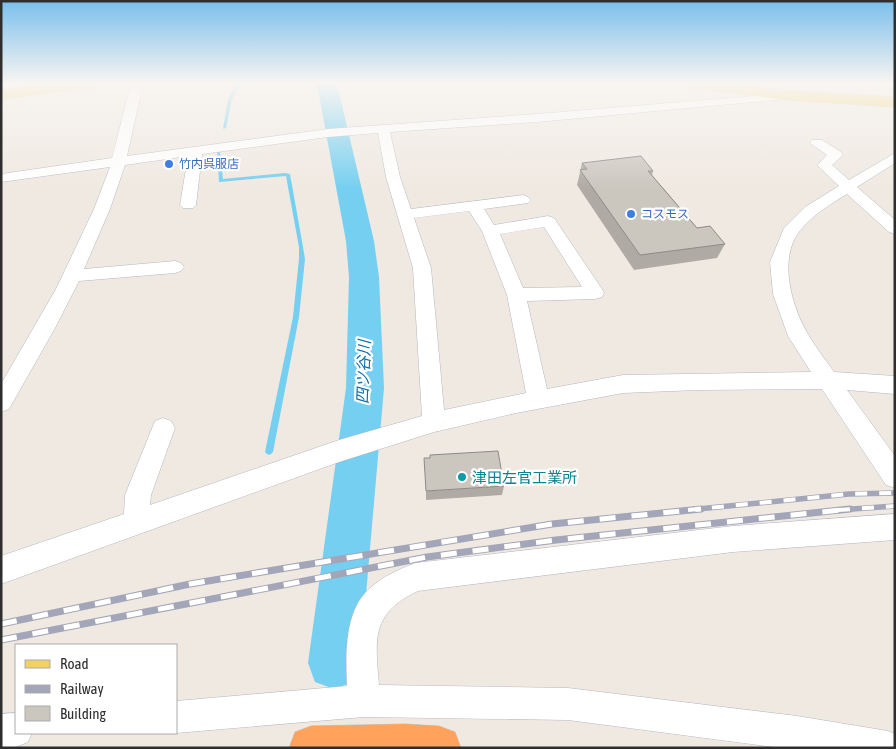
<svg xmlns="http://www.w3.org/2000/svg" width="896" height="749" viewBox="0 0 896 749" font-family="'Asap Condensed','Noto Sans JP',sans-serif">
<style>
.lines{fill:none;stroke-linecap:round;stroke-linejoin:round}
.stream{fill:#75cff0;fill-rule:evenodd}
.river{fill:#75cff0;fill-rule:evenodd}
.minor-casing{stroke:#b4b7c1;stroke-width:1}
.major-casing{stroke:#c9c9c9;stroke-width:1}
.highway-casing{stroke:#c9c9c9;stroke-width:1}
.minor{fill:#fff;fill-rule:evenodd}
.major{fill:#f2d163;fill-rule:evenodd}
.highway{fill:#ffa35c;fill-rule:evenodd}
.rail-far1-casing{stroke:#a3a6b8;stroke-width:5.5}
.rail-casing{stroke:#a3a6b8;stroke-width:7}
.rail-far1{stroke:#fff;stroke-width:4;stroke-dasharray:12;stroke-linecap:butt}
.rail{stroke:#fff;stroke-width:5;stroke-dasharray:16;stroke-linecap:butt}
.wall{fill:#afaba4}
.building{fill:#cbc7bf;stroke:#8e8b86}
.shop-dot{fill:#3f7fe0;stroke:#fff;stroke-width:2}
.culture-dot{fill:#0f9aa8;stroke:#fff;stroke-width:2}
.labels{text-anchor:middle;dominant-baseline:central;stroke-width:4.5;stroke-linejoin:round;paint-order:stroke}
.far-shop-label{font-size:12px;fill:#366cbe;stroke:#fff;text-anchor:start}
.culture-label{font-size:15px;fill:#0d838f;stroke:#fff;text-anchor:start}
.water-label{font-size:16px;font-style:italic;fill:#0d6fa3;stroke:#fff}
</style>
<rect width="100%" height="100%" fill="#efe9e1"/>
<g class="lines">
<path class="stream" d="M 237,84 L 241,84 L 232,99 L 226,128 L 223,129 L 228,99 Z
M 217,150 L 220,151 L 223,179 L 285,173 L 290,174 L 303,247 L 305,259 L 299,317 L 273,452 L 271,454 L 269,455 L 267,454 L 265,452 L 293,317 L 299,259 L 299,247 L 286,176 L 219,182 Z"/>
<path class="river" d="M 317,84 L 337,84 L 374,241 L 379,277 L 384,388 L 360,663 L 353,682 L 334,689 L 315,682 L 308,663 L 346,388 L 349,277 L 346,241 Z"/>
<g class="minor-casing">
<path id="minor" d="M 131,84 L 143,84 L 127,156 L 328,129 L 537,114 L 791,93 L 793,95 L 787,99 L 537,122 L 390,132 L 400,177 L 411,209 L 523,195 L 528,197 L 531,200 L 528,203 L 484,209 L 494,225 L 548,216 L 554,218 L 602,289 L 604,293 L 602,297 L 595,299 L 527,301 L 547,389 L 623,375 L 811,372 L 788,336 L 773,294 L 770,262 L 784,228 L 805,207 L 839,186 L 817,165 L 827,155 L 810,143 L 812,140 L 822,140 L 841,152 L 843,155 L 832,165 L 849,180 L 895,153 L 895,163 L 857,187 L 895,220 L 895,234 L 889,232 L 847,194 C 829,205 812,215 799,232 C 778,259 792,308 808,334 C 815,347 826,360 834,372 L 895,376 L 895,394 L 847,390 L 895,456 L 895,488 L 886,485 L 822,389 L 698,390 L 623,393 L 516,413 L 434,432 L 339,462 L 1,584 L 1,556 L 124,514 L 125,495 L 155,421 L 163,418 L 171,421 L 175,428 L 151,495 L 150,505 L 339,440 L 422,416 L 413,268 L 386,177 L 378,133 L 328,137 L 202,154 L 196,205 L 193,208 L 183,208 L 180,205 L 188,156 L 125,165 L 110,209 L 84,269 L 175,261 L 181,263 L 184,267 L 181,271 L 175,273 L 79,281 L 55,328 L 9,409 L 1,412 L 1,384 L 56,289 L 94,209 L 110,167 L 1,182 L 1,174 L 112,158 ZM 469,211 L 482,231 L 507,295 L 526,393 L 444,410 L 431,268 L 414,218 ZM 544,227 L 582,287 L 523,288 L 500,234 Z
M 895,514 L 895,540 L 733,552 L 418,591 C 371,613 375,639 379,685 L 568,688 L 797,716 L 888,731 L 895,734 L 895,748 L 782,748 L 568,720 L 364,717 L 176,733 L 174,733 L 176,733 L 176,701 L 347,686 C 346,656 344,613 368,590 C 381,577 398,570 415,563 L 733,526 Z
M 16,713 L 16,733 L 32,733 L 28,742 L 16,747 L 1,748 L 1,714 Z"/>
</g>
<g class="major-casing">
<path id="major" d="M 51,84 L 97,84 L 95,87 L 90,88 L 1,99 L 1,89 Z
M 685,84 L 730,84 L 787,90 L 895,97 L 895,107 L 787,100 L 692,88 L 687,87 Z"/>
</g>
<g class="highway-casing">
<path id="highway" d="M 406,724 L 439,726 L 455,732 L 461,748 L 289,748 L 295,732 L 311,726 Z"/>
</g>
<use href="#minor" class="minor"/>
<use href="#major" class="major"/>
<use href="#highway" class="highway"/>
<g class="rail-far1-casing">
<path id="rail-far1" d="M 688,510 L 849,494 L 895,493
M 838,510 L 895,506"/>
</g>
<g class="rail-casing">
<path id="rail" d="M 1,624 L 190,584 L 552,524 L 701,509
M 1,640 L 427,557 L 556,540 L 850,509"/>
</g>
<use href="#rail-far1" class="rail-far1"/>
<use href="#rail" class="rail"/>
</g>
<path class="wall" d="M 582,163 L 653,171 L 652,175 L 697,228 L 725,244 L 717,258 L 634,270 L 577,185 Z
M 504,486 L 502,495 L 426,500 L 426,491 Z"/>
<path class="building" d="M 641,156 L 653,171 L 648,171 L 697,228 L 710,226 L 725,244 L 640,255 L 580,170 L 587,169 L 582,163 Z
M 498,451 L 504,486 L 426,491 L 424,458 L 430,458 L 430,455 Z"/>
<linearGradient id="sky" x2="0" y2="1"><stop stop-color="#7abfeb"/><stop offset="0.44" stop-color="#f8f5f2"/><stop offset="1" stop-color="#f8f5f2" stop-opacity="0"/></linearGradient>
<rect width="896" height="189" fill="url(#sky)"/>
<g class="shop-dot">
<circle cx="169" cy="164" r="5"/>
<circle cx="631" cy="214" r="5"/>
</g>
<circle class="culture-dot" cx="462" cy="477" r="5"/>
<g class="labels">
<g class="far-shop-label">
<text x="179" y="164">竹内呉服店</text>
<text x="641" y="214">コスモス</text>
</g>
<g class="culture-label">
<text x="472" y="477">津田左官工業所</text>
</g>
<g class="water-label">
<text transform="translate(363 372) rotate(-88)">四ツ谷川</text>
</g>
</g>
<rect width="896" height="749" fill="none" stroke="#2e2e2e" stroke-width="5"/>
<rect x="15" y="644" width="162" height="90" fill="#ffffff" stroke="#ababab"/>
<rect x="25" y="660" width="25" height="8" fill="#f2d163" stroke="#ababab"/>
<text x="60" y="669" font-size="15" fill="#2e2e2e">Road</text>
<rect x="25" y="685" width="25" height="8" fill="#a3a6b8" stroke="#ababab"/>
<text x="60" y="694" font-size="15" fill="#2e2e2e">Railway</text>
<rect x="25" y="706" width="25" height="15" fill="#cbc7bf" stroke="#ababab"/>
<text x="60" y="719" font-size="15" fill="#2e2e2e">Building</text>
</svg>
